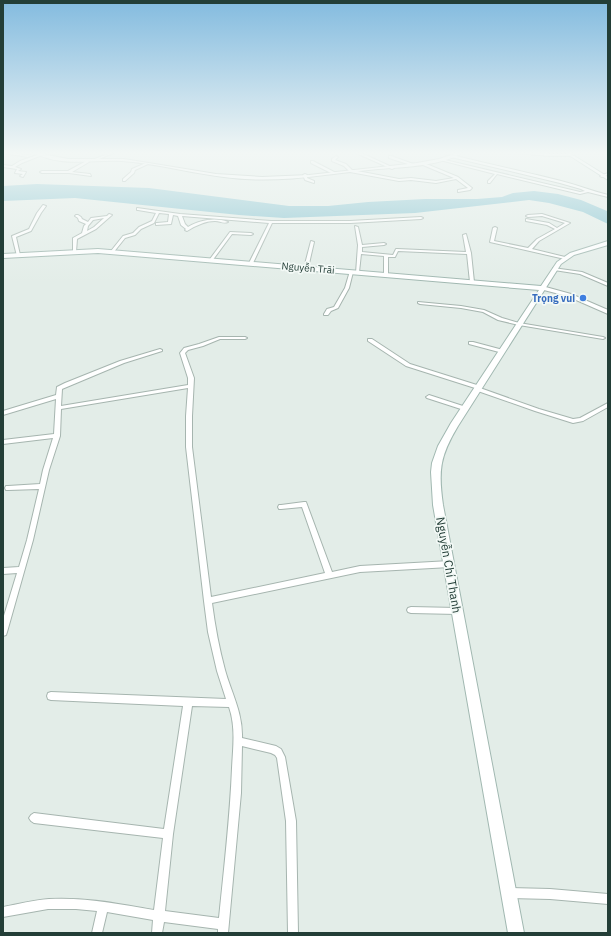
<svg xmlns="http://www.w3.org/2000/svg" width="611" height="936" viewBox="0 0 611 936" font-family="'IBM Plex Sans',sans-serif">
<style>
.water{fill:#8bc5d1}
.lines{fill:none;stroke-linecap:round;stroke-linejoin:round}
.minor-casing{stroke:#a6b5af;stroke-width:2}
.tertiary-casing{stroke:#a6b5af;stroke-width:2}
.secondary-casing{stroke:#a1b8b1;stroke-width:2}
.minor{fill:#fff;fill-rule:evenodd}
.tertiary{fill:#fff;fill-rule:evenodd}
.secondary{fill:#fff;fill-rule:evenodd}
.shop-dot{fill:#3f7fe0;stroke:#f3f9f6;stroke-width:1.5}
.labels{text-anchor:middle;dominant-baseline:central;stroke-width:3.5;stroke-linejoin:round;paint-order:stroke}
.far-street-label{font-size:10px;fill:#233e37;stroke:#f3f9f6}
.far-shop-label{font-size:10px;font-weight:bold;fill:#366cbe;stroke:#f3f9f6;text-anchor:end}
.street-label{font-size:12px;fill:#233e37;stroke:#f3f9f6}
</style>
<rect width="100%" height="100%" fill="#e3ede8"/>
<path class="water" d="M 37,184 L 149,188 L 289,206 L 328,206 L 368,202 L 425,199 L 477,199 L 502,197 L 513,193 L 534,191 L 558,194 L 581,200 L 607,211 L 608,224 L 583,212 L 549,203 L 529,200 L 415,213 L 284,218 L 239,215 L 75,198 L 3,201 L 3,186 Z"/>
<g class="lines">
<g class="minor-casing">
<path id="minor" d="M 3,152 L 28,155 L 35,153 L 36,154 L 28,157 L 3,153 Z
M 113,152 L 116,152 L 94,161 L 92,160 Z
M 356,152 L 359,152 L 394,168 L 392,169 L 356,153 Z
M 445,152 L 458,154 L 457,155 L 445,153 Z
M 518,152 L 549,154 L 571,154 L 572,155 L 571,156 L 549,156 L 519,153 Z
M 40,154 L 42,155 L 22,163 L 15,167 L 21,169 L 18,171 L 26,172 L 23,177 L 20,176 L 23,174 L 15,173 L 17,169 L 3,167 L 3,165 L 12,166 L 20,161 Z
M 452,155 C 488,164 525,172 561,181 C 577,185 592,191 608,195 L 608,197 L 588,192 L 580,194 L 497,174 L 490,183 L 488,183 L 488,181 L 495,174 L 440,160 L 441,159 L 580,192 L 585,191 L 581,189 L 560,183 L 451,157 Z
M 336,156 L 338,157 L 335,160 L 346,164 L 352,170 L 399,179 L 411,178 L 436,181 L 454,178 L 423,165 L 424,163 L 458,177 L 472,188 L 470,190 L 458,192 L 458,190 L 468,188 L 456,179 L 436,183 L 411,180 L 399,181 L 350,172 L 344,166 L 332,161 L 332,159 Z
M 389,156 L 391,156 L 416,165 L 414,166 L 389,158 Z
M 88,160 L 89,162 L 72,172 L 90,174 L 91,176 L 69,173 L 42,173 L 40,172 L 42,171 L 68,171 Z
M 311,161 L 313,161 L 336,173 L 333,174 L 311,163 Z
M 146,163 L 148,164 L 135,170 L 134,173 L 125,181 L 123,181 L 123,179 L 131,172 L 132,169 Z
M 608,173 L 608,175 L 602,177 L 600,176 Z
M 305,174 L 307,175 L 307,178 L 314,181 L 314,183 L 305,180 L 303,175 Z
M 43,205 L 46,206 L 41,213 L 31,231 L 16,237 L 20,255 L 17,256 L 12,236 L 29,229 L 37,213 Z
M 137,208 L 180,214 L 271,221 L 350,221 L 421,217 L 423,218 L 421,219 L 350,223 L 272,223 L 253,263 L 251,264 L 249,263 L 269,223 L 182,216 L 185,224 L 188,227 C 200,220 215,217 228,222 C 223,224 220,221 215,221 C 205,221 195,226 187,231 L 185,230 L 186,229 L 181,225 L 178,216 L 173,215 L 171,224 L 156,225 L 156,223 L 157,223 L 168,222 L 169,214 L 159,213 L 154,223 L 141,229 L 135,235 L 125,238 L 113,253 L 111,253 L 111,251 L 123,236 L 133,233 L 139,227 L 152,221 L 156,213 L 138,210 L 137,210 Z
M 109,214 L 112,215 L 96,229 L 77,239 L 76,252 L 73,253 L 73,238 L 82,233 L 84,226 L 86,224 L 79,221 L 78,218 L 75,216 L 76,215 L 78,215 L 81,217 L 82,219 L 88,222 L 91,218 L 107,216 ZM 104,218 L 94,227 L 87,231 L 88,226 L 93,220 Z
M 542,214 L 570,223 L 539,241 L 532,249 L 565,257 L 565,259 L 490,242 L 493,228 L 495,227 L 497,228 L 494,241 L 528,248 L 537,239 L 555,229 L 547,225 L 526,221 L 526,219 L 549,223 L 557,228 L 565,223 L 542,216 L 528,217 L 526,216 L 528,215 Z
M 355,226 L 358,227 L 362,245 L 384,243 L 386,244 L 384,245 L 362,247 L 362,252 L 393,255 L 396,249 L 397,249 L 466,252 L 463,235 L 466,234 L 471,253 L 474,282 L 472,283 L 470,282 L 467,254 L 398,251 L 395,257 L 388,257 L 388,275 L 386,276 L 384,275 L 384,256 L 361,254 L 359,272 L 356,273 L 358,245 Z
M 230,232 L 251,233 L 253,234 L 251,235 L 232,234 L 212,261 L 210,261 L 210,259 Z
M 311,241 L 314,242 L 308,268 L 306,269 L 304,268 Z
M 553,268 L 582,272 L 608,283 L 608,286 L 580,274 L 554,270 L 553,270 Z
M 350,271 L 353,272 L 349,288 L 338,308 L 331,311 L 328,315 L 324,315 L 324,314 L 327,309 L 334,307 L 345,288 Z
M 418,302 L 461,306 L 484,310 L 502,318 L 519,323 L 603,337 L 605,338 L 603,339 L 519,325 L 498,320 L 483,312 L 461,308 L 420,304 L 418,303 Z
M 219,337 L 245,337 L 247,338 L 245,339 L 220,339 L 203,346 L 188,350 L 185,353 L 194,378 L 192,416 L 192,447 L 211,597 L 325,573 L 302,507 L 281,509 L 279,509 L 278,507 L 279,505 L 281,505 L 304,502 L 306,502 L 332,572 L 360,566 L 450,561 L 452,562 L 453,564 L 452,566 L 450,567 L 360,572 L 212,603 C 215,626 219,648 225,670 C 231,692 243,713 242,738 L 276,746 L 281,749 L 285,757 L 296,821 L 298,933 L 288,933 L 286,821 L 277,758 L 275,755 L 271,753 L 242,746 L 241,793 L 228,933 L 218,933 L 218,929 L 164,922 L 162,933 L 152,933 L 153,920 L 107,912 L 102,933 L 92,933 L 97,911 L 76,909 L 48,909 L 3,917 L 3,907 C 18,904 34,900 49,899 C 85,897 119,904 154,910 L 163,838 L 34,823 L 31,821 L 29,818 L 31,815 L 34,813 L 164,829 L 183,706 L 51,700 L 48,699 L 47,696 L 48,693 L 51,692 L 226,699 L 217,671 L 208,632 L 204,601 L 186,447 L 186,416 L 188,388 L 61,409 L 60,436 L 49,470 L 33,540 L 7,632 L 6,635 L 3,636 L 3,619 L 17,573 L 3,574 L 3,568 L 19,567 L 27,540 L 39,489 L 8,490 L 6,490 L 5,488 L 6,486 L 8,486 L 40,484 L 43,470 L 53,438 L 3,444 L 3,440 L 54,434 L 56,399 L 3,415 L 3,411 L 56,395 L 57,387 L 65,383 L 120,361 L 160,349 L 162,350 L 162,351 L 124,363 L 62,389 L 61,406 L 188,385 L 188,378 L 180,353 L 184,348 L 199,344 ZM 192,706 L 229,707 C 236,727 233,748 232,768 C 230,818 224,868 219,918 L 165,911 L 173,834 Z
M 368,339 L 372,339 L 410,364 L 480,386 L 481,387 L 480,388 L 539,409 L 573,419 L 580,418 L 608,403 L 608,407 L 583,421 L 573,423 L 535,411 L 475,390 L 474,389 L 475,388 L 406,366 L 368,341 Z
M 469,342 L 473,342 L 503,350 L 503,351 L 501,352 L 499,352 L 469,344 Z
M 429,395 L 466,407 L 467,408 L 464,410 L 427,398 L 426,397 Z
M 411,607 L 457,608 L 460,609 L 461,611 L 460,613 L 457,614 L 411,613 L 408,612 L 407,610 L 408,608 Z
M 510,888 L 550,889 L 608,894 L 608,904 L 550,899 L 510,898 L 506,897 L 505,893 L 506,889 Z"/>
</g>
<g class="tertiary-casing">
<path id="tertiary" d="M 33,152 L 38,152 L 48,155 L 68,159 L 124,159 L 216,174 L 262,177 L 309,175 L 417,163 L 439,159 L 460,152 L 464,152 C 442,166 404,167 378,169 C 334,173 290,182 245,179 C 204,177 164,164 122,161 C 94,159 59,168 33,152 Z
M 542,286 L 571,294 L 608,310 L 608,314 L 567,296 L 540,289 L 540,287 Z"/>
</g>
<g class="secondary-casing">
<path id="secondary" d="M 564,152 L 568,152 L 608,177 L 608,180 Z
M 608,241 L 608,245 L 574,255 L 561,264 L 458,426 C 440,456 438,470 443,505 L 524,933 L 508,933 L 433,505 L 431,472 L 432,463 L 438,446 L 451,423 L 539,290 L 98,253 L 3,258 L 3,254 L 98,249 L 541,286 L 557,262 L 570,253 Z"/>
</g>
<use href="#minor" class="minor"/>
<use href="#tertiary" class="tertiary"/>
<use href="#secondary" class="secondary"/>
</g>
<linearGradient id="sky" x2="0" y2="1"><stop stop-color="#83bbdf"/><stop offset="0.54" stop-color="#f2f7f5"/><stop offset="1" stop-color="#f2f7f5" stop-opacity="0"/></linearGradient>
<rect width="611" height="283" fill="url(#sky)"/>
<circle class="shop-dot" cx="583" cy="298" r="4"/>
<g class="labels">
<g class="far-street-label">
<text transform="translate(308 268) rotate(5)">Nguyễn Trãi</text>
</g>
<g class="far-shop-label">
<text x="575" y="298">Trọng vui</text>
</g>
<g class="street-label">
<text transform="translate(449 565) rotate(80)">Nguyễn Chí Thanh</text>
</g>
</g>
<rect width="611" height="936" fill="none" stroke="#233e37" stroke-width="8"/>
</svg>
